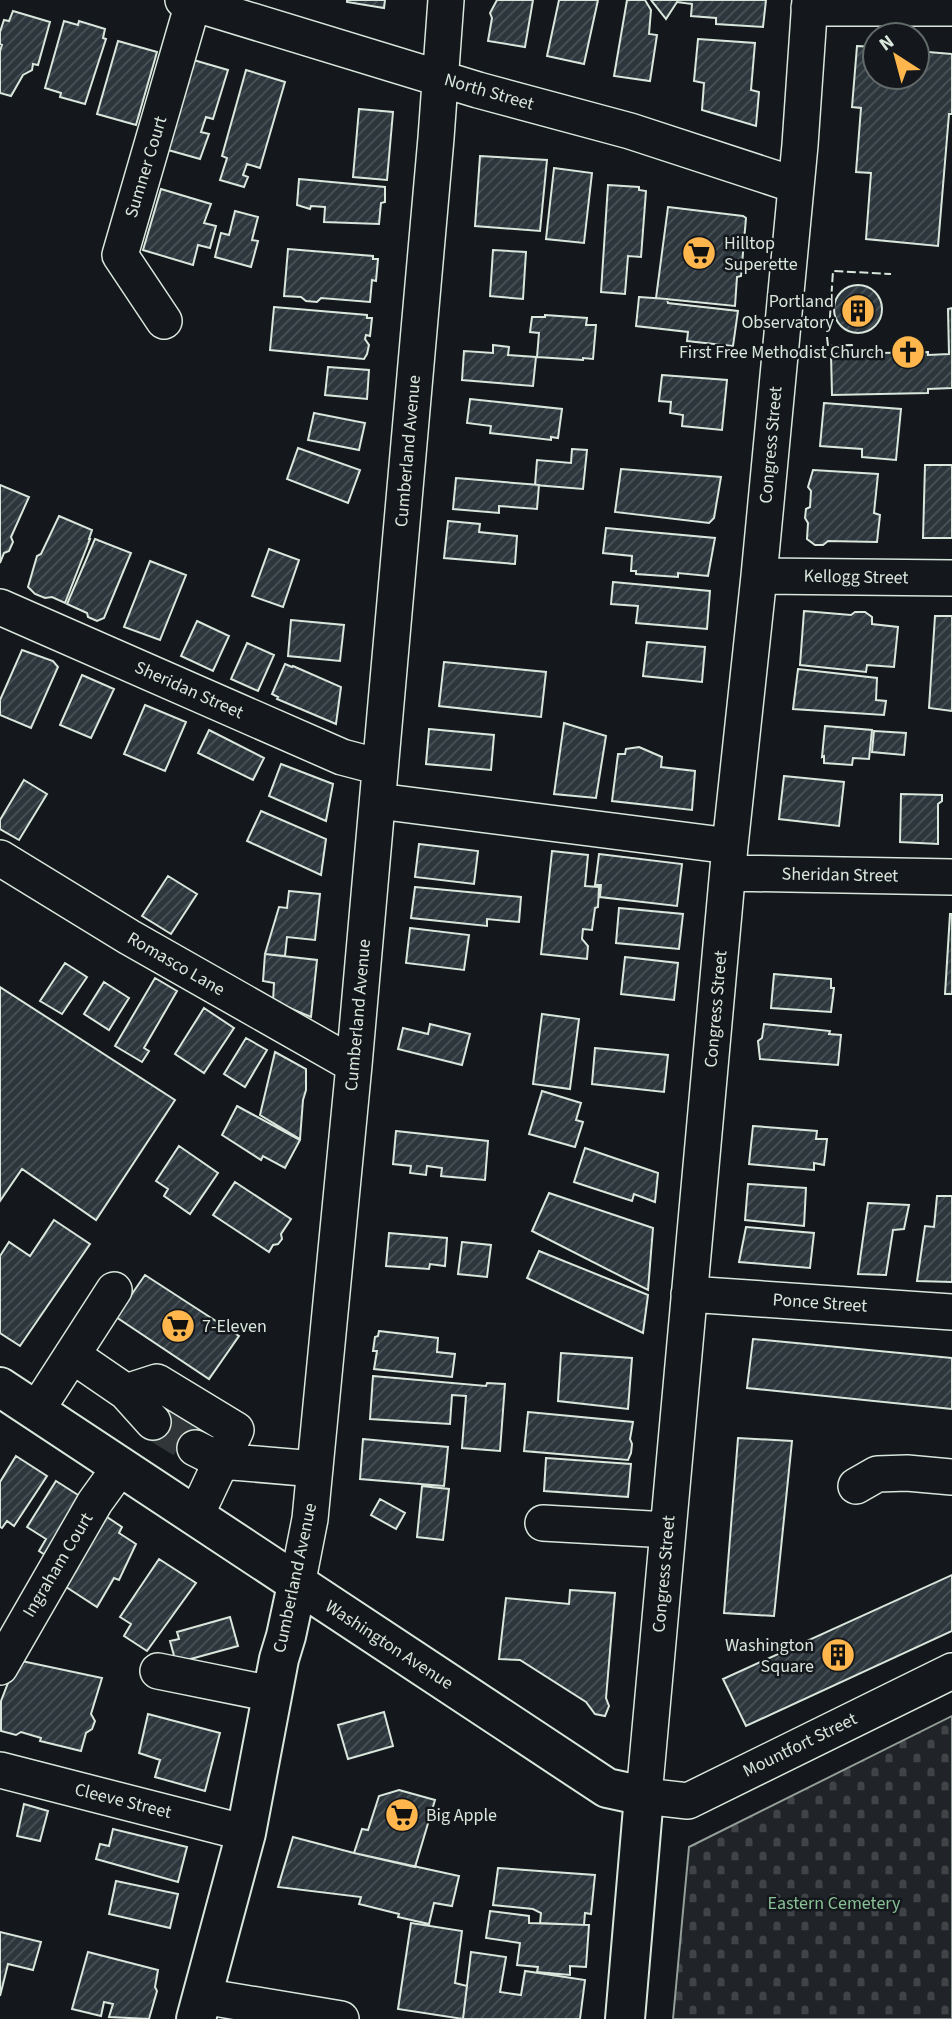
<svg xmlns="http://www.w3.org/2000/svg" width="952" height="2019" viewBox="0 0 952 2019" font-family="'Source Sans 3',sans-serif">
<style>
.cemetery{fill:url(#cemetery-stones);stroke:#939e99;stroke-width:2}
.building{fill:url(#building-hatch);stroke:#d8e6dc;stroke-width:2}
.lines{fill:none;stroke-linecap:round;stroke-linejoin:round}
.minor-tunnel{stroke:#313739;stroke-width:35;stroke-dasharray:35 18;stroke-linecap:butt}
.minor-casing{stroke:#d8e6dc;stroke-width:38}
.major-casing{stroke:#d8e6dc;stroke-width:42}
.minor{stroke:#14181c;stroke-width:35}
.major{stroke:#14181c;stroke-width:38}
.fence{stroke:#d8e6dc;stroke-width:2;stroke-dasharray:9 3.5;stroke-linecap:butt}
.labels{text-anchor:middle;dominant-baseline:central;stroke-width:5;stroke-linejoin:round;paint-order:stroke}
.street-label{font-size:18px;fill:#d8e6dc;stroke:#14181c}
.poi-label{font-size:18px;fill:#d8e6dc;stroke:#14181c;text-anchor:start}
.park-label{font-size:18px;fill:#8ac095;stroke:#14181c}
</style>
<defs>
<pattern id="cemetery-stones" width="16" height="16" patternUnits="userSpaceOnUse" patternTransform="scale(1.75)"><rect width="16" height="16" fill="#202428"/><path d="M2 7V4a2 2 0 0 1 4 0v3zM10 15v-3a2 2 0 0 1 4 0v3z" fill="#404447"/></pattern>
<pattern id="building-hatch" width="6" height="6" patternUnits="userSpaceOnUse" patternTransform="scale(1.75)"><rect width="6" height="6" fill="#2c363c"/><path d="M-1 1l2-2M0 6l6-6M5 7l2-2" fill="none" stroke="#4a5358"/></pattern>
</defs>
<rect width="100%" height="100%" fill="#14181c"/>
<path class="cemetery" d="M 952,1716 L 952,2019 L 673,2019 L 689,1847 Z"/>
<path class="building" d="M 347,0 L 385,0 L 384,8 L 347,2 Z
M 497,0 L 533,0 L 525,47 L 488,41 L 492,18 L 490,13 Z
M 559,0 L 598,0 L 584,64 L 547,56 Z
M 627,0 L 645,0 L 651,10 L 649,34 L 657,35 L 650,81 L 614,76 Z
M 651,0 L 766,0 L 763,27 L 716,24 L 716,18 L 691,16 L 692,4 L 677,2 L 666,19 Z
M 13,11 L 50,22 L 38,65 L 33,64 L 32,70 L 23,75 L 11,96 L 0,93 L 0,51 L 2,45 L 0,44 L 0,32 L 4,20 L 9,21 Z
M 64,21 L 78,25 L 79,21 L 105,29 L 103,38 L 106,39 L 85,104 L 60,97 L 61,93 L 45,88 Z
M 698,39 L 755,43 L 751,90 L 759,92 L 756,126 L 702,110 L 704,83 L 694,81 Z
M 118,41 L 157,52 L 136,125 L 97,114 Z
M 857,46 L 875,47 L 875,77 L 917,77 L 917,51 L 952,54 L 952,114 L 949,114 L 938,246 L 866,239 L 871,173 L 856,172 L 861,108 L 852,107 Z
M 190,59 L 228,70 L 213,119 L 206,117 L 201,132 L 209,134 L 200,159 L 168,150 Z
M 246,70 L 285,82 L 260,168 L 247,164 L 243,175 L 248,177 L 244,187 L 220,180 L 227,158 L 222,156 Z
M 359,109 L 393,112 L 387,180 L 353,177 Z
M 480,156 L 547,160 L 540,231 L 475,226 Z
M 554,168 L 592,173 L 584,243 L 546,239 Z
M 299,179 L 385,187 L 385,202 L 381,203 L 379,224 L 324,222 L 325,207 L 311,206 L 310,209 L 297,205 Z
M 608,185 L 639,187 L 639,190 L 646,191 L 641,257 L 628,256 L 625,294 L 601,292 Z
M 161,189 L 211,204 L 204,223 L 216,226 L 210,248 L 198,245 L 193,265 L 143,250 Z
M 668,207 L 743,216 L 746,218 L 741,276 L 737,277 L 735,306 L 656,298 Z
M 235,211 L 258,217 L 252,240 L 258,241 L 251,267 L 215,257 L 221,233 L 229,235 Z
M 288,249 L 373,256 L 373,259 L 378,259 L 376,281 L 372,280 L 370,302 L 321,298 L 317,302 L 306,301 L 301,297 L 284,296 Z
M 493,250 L 526,252 L 523,299 L 490,296 Z
M834 309a24 24 0 1 1 48 0a24 24 0 1 1-48 0Z
M 639,297 L 667,299 L 668,303 L 738,311 L 733,346 L 687,341 L 688,332 L 636,326 Z
M 274,307 L 367,315 L 367,318 L 372,318 L 370,336 L 366,335 L 365,339 L 369,345 L 367,354 L 364,359 L 270,350 Z
M 952,308 L 952,388 L 928,389 L 928,393 L 832,395 L 831,354 L 928,352 L 928,355 L 949,354 L 948,309 Z
M 545,315 L 587,318 L 586,325 L 596,325 L 593,359 L 583,358 L 583,360 L 537,357 L 539,333 L 530,332 L 532,317 L 545,317 Z
M 493,345 L 509,347 L 508,355 L 536,357 L 533,386 L 462,380 L 464,351 L 493,353 Z
M 328,367 L 369,370 L 367,399 L 325,395 Z
M 662,375 L 727,380 L 722,430 L 682,426 L 683,415 L 670,413 L 671,402 L 659,401 Z
M 470,399 L 562,409 L 558,438 L 551,437 L 551,440 L 490,433 L 491,426 L 467,423 Z
M 824,403 L 901,409 L 896,460 L 862,457 L 862,449 L 820,446 Z
M 314,413 L 365,423 L 359,450 L 308,440 Z
M 298,448 L 360,470 L 348,503 L 287,479 Z
M 572,449 L 587,450 L 583,489 L 535,485 L 537,460 L 571,463 Z
M 925,465 L 952,465 L 952,538 L 923,538 Z
M 621,469 L 721,477 L 714,518 L 709,523 L 615,512 Z
M 813,470 L 878,474 L 874,513 L 880,515 L 877,542 L 828,541 L 823,545 L 815,545 L 807,539 L 808,523 L 805,518 L 806,509 L 810,507 L 811,491 L 808,487 Z
M 456,478 L 539,485 L 537,509 L 499,506 L 499,513 L 453,509 Z
M 0,485 L 29,497 L 11,537 L 13,542 L 9,551 L 4,553 L 0,563 Z
M 59,516 L 92,530 L 89,539 L 90,539 L 65,603 L 52,597 L 45,598 L 35,594 L 28,587 L 37,556 L 41,554 Z
M 448,521 L 480,524 L 479,532 L 517,536 L 515,564 L 444,558 Z
M 606,528 L 715,538 L 708,576 L 678,573 L 678,577 L 636,574 L 636,571 L 631,571 L 632,556 L 603,553 Z
M 95,539 L 131,553 L 104,618 L 97,621 L 88,617 L 87,613 L 67,604 Z
M 269,549 L 299,560 L 283,607 L 252,596 Z
M 150,561 L 186,575 L 160,640 L 124,627 Z
M 613,582 L 710,591 L 707,629 L 636,623 L 638,606 L 611,604 Z
M 804,611 L 851,615 L 855,612 L 865,612 L 872,617 L 872,624 L 898,627 L 894,667 L 867,665 L 866,672 L 800,665 Z
M 935,616 L 952,616 L 952,711 L 929,708 Z
M 291,620 L 344,625 L 340,661 L 288,656 Z
M 197,621 L 229,636 L 213,671 L 181,656 Z
M 647,642 L 705,647 L 702,682 L 643,676 Z
M 247,643 L 274,655 L 258,691 L 231,679 Z
M 22,650 L 53,661 L 58,667 L 31,728 L 0,715 L 0,700 Z
M 444,662 L 546,672 L 541,717 L 439,706 Z
M 285,664 L 292,667 L 293,666 L 341,687 L 336,724 L 277,699 L 278,697 L 272,694 Z
M 798,669 L 877,678 L 876,700 L 886,701 L 884,715 L 793,709 Z
M 82,675 L 114,689 L 91,738 L 60,725 Z
M 145,705 L 186,722 L 165,771 L 124,754 Z
M 564,723 L 606,736 L 596,798 L 554,794 Z
M 825,726 L 872,730 L 869,759 L 853,758 L 852,765 L 824,763 L 824,756 L 822,757 Z
M 429,729 L 494,735 L 491,770 L 426,764 Z
M 209,730 L 264,758 L 253,780 L 198,753 Z
M 874,731 L 906,733 L 904,755 L 872,752 Z
M 639,747 L 662,757 L 661,767 L 695,771 L 692,810 L 612,801 L 618,754 L 625,754 L 626,749 Z
M 281,764 L 333,784 L 326,821 L 269,796 Z
M 784,776 L 844,782 L 839,826 L 779,819 Z
M 24,780 L 47,794 L 19,840 L 0,829 L 0,820 Z
M 901,794 L 942,795 L 942,801 L 938,804 L 938,844 L 900,842 Z
M 261,811 L 326,839 L 321,875 L 247,841 Z
M 419,844 L 478,851 L 474,884 L 415,877 Z
M 552,851 L 588,855 L 585,886 L 599,887 L 598,907 L 595,908 L 592,930 L 583,929 L 582,939 L 588,946 L 587,959 L 541,954 Z
M 599,854 L 682,864 L 677,906 L 600,897 L 601,885 L 595,885 Z
M 168,876 L 197,894 L 171,934 L 142,916 Z
M 415,887 L 521,897 L 519,922 L 487,919 L 487,926 L 411,918 Z
M 289,891 L 320,894 L 315,940 L 287,937 L 285,956 L 265,954 L 279,907 L 287,908 Z
M 619,908 L 683,914 L 679,949 L 616,943 Z
M 950,914 L 952,914 L 952,994 L 945,994 Z
M 410,928 L 469,935 L 464,970 L 406,963 Z
M 265,954 L 317,960 L 311,1017 L 273,1001 L 274,983 L 263,981 Z
M 625,957 L 678,963 L 674,1000 L 621,994 Z
M 65,963 L 87,977 L 62,1014 L 40,1001 Z
M 774,974 L 831,979 L 831,988 L 834,988 L 831,1012 L 771,1008 Z
M 155,978 L 177,991 L 144,1048 L 149,1051 L 142,1062 L 115,1046 Z
M 104,982 L 129,998 L 109,1030 L 84,1014 Z
M 0,987 L 175,1100 L 96,1220 L 22,1169 L 0,1201 Z
M 204,1008 L 234,1028 L 204,1073 L 175,1054 Z
M 542,1014 L 579,1019 L 570,1089 L 533,1084 Z
M 430,1024 L 470,1034 L 462,1065 L 398,1049 L 403,1028 L 428,1034 Z
M 764,1024 L 830,1031 L 829,1034 L 841,1035 L 838,1065 L 760,1059 L 758,1041 L 762,1038 Z
M 246,1038 L 267,1050 L 245,1087 L 224,1074 Z
M 595,1048 L 668,1055 L 664,1092 L 592,1084 Z
M 275,1052 L 306,1069 L 306,1090 L 303,1100 L 300,1139 L 260,1115 Z
M 542,1091 L 581,1103 L 576,1120 L 583,1122 L 575,1147 L 529,1134 Z
M 237,1106 L 300,1140 L 285,1168 L 263,1156 L 261,1160 L 222,1135 Z
M 753,1126 L 817,1131 L 816,1139 L 827,1139 L 824,1165 L 814,1163 L 814,1170 L 749,1164 Z
M 396,1131 L 488,1141 L 485,1180 L 441,1176 L 442,1168 L 427,1166 L 426,1175 L 410,1173 L 411,1166 L 393,1164 Z
M 179,1146 L 218,1173 L 190,1214 L 164,1196 L 168,1189 L 156,1181 Z
M 585,1148 L 658,1173 L 655,1202 L 634,1194 L 632,1201 L 574,1182 Z
M 235,1182 L 291,1219 L 281,1234 L 282,1239 L 278,1244 L 273,1245 L 269,1252 L 213,1215 Z
M 748,1184 L 806,1188 L 804,1226 L 745,1220 Z
M 549,1193 L 653,1228 L 648,1290 L 532,1231 Z
M 937,1196 L 952,1196 L 952,1282 L 917,1281 L 925,1226 L 934,1227 Z
M 868,1203 L 909,1205 L 904,1229 L 893,1230 L 886,1275 L 858,1274 Z
M 54,1220 L 90,1244 L 20,1346 L 0,1333 L 0,1256 L 9,1242 L 30,1256 Z
M 746,1227 L 814,1233 L 810,1268 L 739,1262 Z
M 389,1233 L 447,1238 L 445,1266 L 430,1264 L 429,1269 L 386,1266 Z
M 462,1242 L 491,1245 L 487,1277 L 458,1274 Z
M 539,1251 L 648,1295 L 643,1333 L 527,1278 Z
M 145,1275 L 239,1336 L 209,1379 L 116,1317 Z
M 379,1331 L 438,1338 L 437,1352 L 455,1354 L 452,1377 L 374,1369 L 377,1351 L 373,1351 L 375,1337 L 378,1336 Z
M 753,1339 L 952,1358 L 952,1409 L 747,1388 Z
M 753,1339 L 952,1358 L 952,1409 L 747,1388 Z
M 561,1353 L 632,1358 L 628,1409 L 558,1401 Z
M 373,1376 L 486,1386 L 487,1383 L 505,1384 L 500,1451 L 462,1448 L 466,1396 L 452,1395 L 450,1424 L 370,1419 Z
M 168,1398 L 210,1424 L 191,1455 L 149,1429 Z
M 528,1412 L 633,1422 L 630,1439 L 632,1444 L 631,1453 L 628,1460 L 524,1451 Z
M 738,1438 L 792,1441 L 774,1616 L 724,1613 Z
M 738,1438 L 792,1441 L 774,1616 L 724,1613 Z
M 363,1439 L 448,1447 L 444,1486 L 360,1479 Z
M 16,1456 L 47,1476 L 14,1526 L 7,1521 L 2,1528 L 0,1527 L 0,1482 Z
M 546,1458 L 631,1464 L 628,1497 L 544,1491 Z
M 56,1481 L 86,1500 L 50,1558 L 39,1551 L 46,1539 L 27,1527 Z
M 422,1486 L 449,1489 L 443,1540 L 417,1537 Z
M 380,1499 L 405,1513 L 396,1529 L 371,1515 Z
M 98,1511 L 122,1527 L 119,1533 L 136,1544 L 119,1580 L 114,1578 L 97,1607 L 63,1585 Z
M 159,1559 L 196,1583 L 147,1651 L 124,1636 L 131,1624 L 120,1617 Z
M 952,1575 L 952,1631 L 746,1726 L 723,1679 Z
M 952,1575 L 952,1631 L 746,1726 L 723,1679 Z
M 570,1590 L 615,1593 L 606,1698 L 609,1706 L 605,1716 L 595,1714 L 586,1702 L 520,1660 L 499,1659 L 506,1598 L 569,1604 Z
M 230,1617 L 238,1646 L 176,1663 L 170,1641 L 179,1639 L 177,1632 Z
M 17,1660 L 102,1678 L 91,1714 L 95,1721 L 92,1729 L 86,1733 L 81,1751 L 40,1741 L 41,1738 L 21,1732 L 16,1735 L 1,1731 L 1,1701 Z
M 384,1712 L 393,1746 L 348,1759 L 338,1725 Z
M 148,1714 L 220,1733 L 205,1791 L 155,1777 L 160,1760 L 139,1753 Z
M 399,1790 L 435,1800 L 415,1867 L 354,1853 L 362,1829 L 368,1830 L 379,1796 Z
M 24,1804 L 48,1811 L 40,1841 L 17,1836 Z
M 113,1829 L 187,1847 L 178,1882 L 96,1859 L 100,1844 L 109,1846 Z
M 293,1837 L 354,1853 L 459,1876 L 452,1906 L 434,1903 L 429,1924 L 398,1917 L 399,1914 L 359,1904 L 361,1897 L 278,1887 Z
M 498,1868 L 595,1875 L 591,1914 L 585,1913 L 584,1925 L 540,1923 L 541,1913 L 533,1909 L 493,1905 Z
M 116,1881 L 178,1894 L 170,1928 L 109,1914 Z
M 490,1911 L 529,1916 L 529,1923 L 589,1925 L 586,1967 L 570,1966 L 570,1975 L 537,1972 L 538,1967 L 517,1965 L 520,1943 L 486,1938 Z
M 411,1923 L 462,1931 L 455,1983 L 467,1986 L 463,2019 L 398,2009 Z
M 0,1932 L 41,1942 L 33,1970 L 8,1964 L 0,1996 Z
M 88,1952 L 158,1970 L 155,1987 L 157,1991 L 149,2019 L 109,2017 L 113,2004 L 104,2002 L 101,2016 L 72,2009 Z
M 471,1952 L 506,1957 L 500,1992 L 521,1995 L 525,1971 L 585,1980 L 580,2019 L 463,2019 Z"/>
<g class="lines">
<path class="minor-tunnel" d="M 153,1422 L 195,1448"/>
<g class="minor-casing">
<path id="minor" d="M 183,0 L 478,90 L 630,131 L 795,185
M 810,0 L 800,145 L 759,576 L 730,846 L 644,1796 L 688,1801 L 952,1671
M 809,8 L 952,8
M 164,321 L 120,255 L 193,3
M 759,576 L 952,578
M 0,607 L 342,757 L 380,767
M 378,801 L 730,846
M 0,858 L 129,937 L 354,1065
M 729,873 L 952,877
M 689,1294 L 952,1312
M 72,1355 L 126,1392 L 157,1382 L 236,1430 L 196,1515
M 126,1392 L 153,1422
M 36,1411 L 114,1290
M 195,1448 L 221,1461 L 315,1469
M 856,1486 L 877,1474 L 907,1473 L 952,1477
M 543,1523 L 668,1530
M 297,1585 L 310,1519 L 354,1065 L 436,138 L 446,0
M 0,1667 L 95,1502 L 121,1466
M 158,1671 L 272,1694
M 0,1770 L 246,1833
M 202,1996 L 341,2019"/>
</g>
<g class="major-casing">
<path id="major" d="M 0,1387 L 607,1788 L 644,1796 L 625,2019
M 196,2019 L 246,1833 L 279,1659 L 286,1636 L 297,1585"/>
</g>
<use href="#minor" class="minor"/>
<use href="#major" class="major"/>
<path class="fence" d="M 829,332 L 833,271 L 891,274
M 827,337 L 828,346 L 852,345 L 850,353"/>
</g>
<defs>
<g id="supermarket-disc" transform="scale(1.75)"><circle r="9.5" fill="#ffb74d" stroke="#14181c"/><path d="M-6-5.5h2.5l.6 2H6L4.5 2H-2.5L-4.4-4H-6ZM-1.5 3.2a1.3 1.3 0 1 0 .1 0ZM3 3.2a1.3 1.3 0 1 0 .1 0Z" fill="#111"/></g>
<g id="building-disc" transform="scale(1.75)"><circle r="9.5" fill="#ffb74d" stroke="#14181c"/><path d="M-4-6H4V6H1V3H-1V6H-4ZM-2.5-4.3h1.7v1.8h-1.7ZM.8-4.3h1.7v1.8H.8ZM-2.5-1h1.7V.8h-1.7ZM.8-1h1.7V.8H.8Z" fill="#111"/></g>
<g id="church-disc" transform="scale(1.75)"><circle r="9.5" fill="#ffb74d" stroke="#14181c"/><path d="M-1.2-6h2.4v3.5h3.3v2.4h-3.3V6h-2.4V-.1h-3.3v-2.4h3.3Z" fill="#111"/></g>
</defs>
<g fill-rule="evenodd">
<use href="#supermarket-disc" x="699" y="253"/>
<use href="#building-disc" x="858" y="311"/>
<use href="#church-disc" x="908" y="352"/>
<use href="#supermarket-disc" x="178" y="1326"/>
<use href="#building-disc" x="838" y="1655"/>
<use href="#supermarket-disc" x="402" y="1815"/>
</g>
<g class="labels">
<g class="street-label">
<text transform="translate(489 92) rotate(16)">North Street</text>
<text transform="translate(146 167) rotate(-73)">Sumner Court</text>
<text transform="translate(771 445) rotate(-85)">Congress Street</text>
<text transform="translate(408 451) rotate(-85)">Cumberland Avenue</text>
<text transform="translate(856 577) rotate(1)">Kellogg Street</text>
<text transform="translate(189 690) rotate(24)">Sheridan Street</text>
<text transform="translate(840 875) rotate(1)">Sheridan Street</text>
<text transform="translate(176 964) rotate(30)">Romasco Lane</text>
<text transform="translate(716 1009) rotate(-85)">Congress Street</text>
<text transform="translate(358 1015) rotate(-85)">Cumberland Avenue</text>
<text transform="translate(820 1303) rotate(4)">Ponce Street</text>
<text transform="translate(58 1565) rotate(-59)">Ingraham Court</text>
<text transform="translate(664 1574) rotate(-85)">Congress Street</text>
<text transform="translate(295 1578) rotate(-78)">Cumberland Avenue</text>
<text transform="translate(389 1645) rotate(33)">Washington Avenue</text>
<text transform="translate(800 1745) rotate(-26)">Mountfort Street</text>
<text transform="translate(123 1801) rotate(14)">Cleeve Street</text>
</g>
<g class="poi-label">
<text x="724" y="243">Hilltop<tspan x="724" dy="21">Superette</tspan></text>
<text x="834" y="301" text-anchor="end">Portland<tspan x="834" dy="21">Observatory</tspan></text>
<text x="884" y="352" text-anchor="end">First Free Methodist Church</text>
<text x="202" y="1326">7-Eleven</text>
<text x="814" y="1645" text-anchor="end">Washington<tspan x="814" dy="21">Square</tspan></text>
<text x="426" y="1815">Big Apple</text>
</g>
<g class="park-label">
<text x="834" y="1903">Eastern Cemetery</text>
</g>
</g>
<g transform="translate(896 56) rotate(324)"><circle r="33" fill="#14181c" stroke="#626a69" stroke-width="2"/>
<path d="M0-5L12 26L0 18L-12 26Z" fill="#ffb74d"/>
<text y="-10" font-size="19" font-weight="bold" text-anchor="middle" fill="#d8e6dc">N</text>
</g>
</svg>
